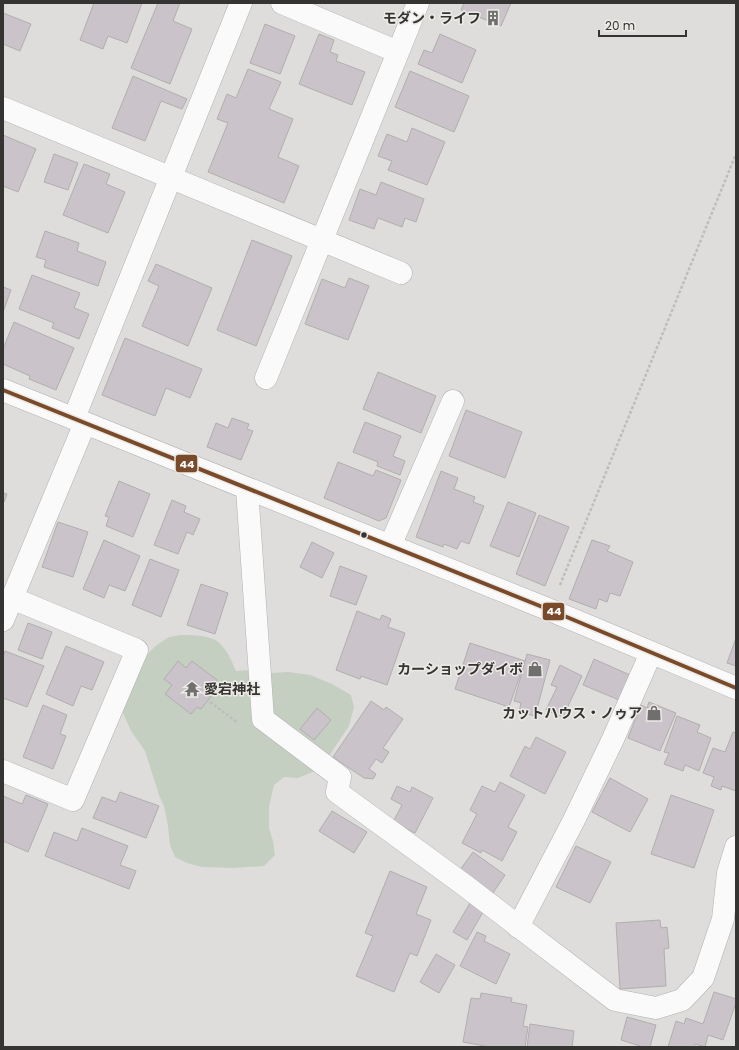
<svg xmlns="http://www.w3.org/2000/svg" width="739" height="1050" viewBox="0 0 739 1050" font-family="Poppins,'Noto Sans JP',sans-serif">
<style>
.green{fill:#c4cfc1}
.building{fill:#cac3c9;stroke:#b0afae}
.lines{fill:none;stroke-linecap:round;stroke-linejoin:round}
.minor-casing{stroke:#b2b1b0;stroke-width:23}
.path{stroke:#bdbdbc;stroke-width:2.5;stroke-dasharray:3 2;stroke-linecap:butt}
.minor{stroke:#fafafa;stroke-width:22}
.bus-1-casing{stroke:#edebe7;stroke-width:7}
.bus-1{stroke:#7a4b2a;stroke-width:4}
.bus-dot{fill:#353433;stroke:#edebe7;stroke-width:1.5}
.labels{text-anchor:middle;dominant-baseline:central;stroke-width:3;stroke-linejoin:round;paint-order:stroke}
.poi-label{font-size:14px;font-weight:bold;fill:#353433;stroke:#edebe7;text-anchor:end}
.line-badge{stroke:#edebe7;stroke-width:1.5}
.badge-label{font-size:11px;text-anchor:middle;font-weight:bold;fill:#fff}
</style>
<rect width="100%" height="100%" fill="#dfdddb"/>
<path class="green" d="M 181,635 C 190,635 204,635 213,639 C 224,643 232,661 236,671 L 251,670 L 270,673 L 289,672 L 310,675 L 332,684 L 351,695 L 354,707 L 349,726 L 329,756 L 315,771 L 298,778 L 284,777 L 274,785 L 269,807 L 269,828 L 273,841 L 275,855 L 264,866 L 232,868 L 202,867 L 187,863 L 175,857 L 170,845 L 168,826 L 164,806 L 159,795 L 145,751 L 131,731 L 120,706 C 132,682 141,652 166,639 C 170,636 176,636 181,635 Z"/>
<path class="building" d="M 94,3 L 142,3 L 127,43 L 108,36 L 103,49 L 80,40 Z
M 158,3 L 180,3 L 173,21 L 192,29 L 170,84 L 131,68 Z
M 464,3 L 511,3 L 501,26 L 461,10 Z
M 3,13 L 31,24 L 20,51 L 3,44 Z
M 265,24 L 295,36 L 280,74 L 250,63 Z
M 319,34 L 334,40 L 330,52 L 338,55 L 336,61 L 365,72 L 352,105 L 299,84 Z
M 440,34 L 476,50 L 462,83 L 418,64 L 424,50 L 432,53 Z
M 248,69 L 281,82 L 269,109 L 293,119 L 278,157 L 299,166 L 284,203 L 208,172 L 228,123 L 217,119 L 227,94 L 236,98 Z
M 410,71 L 469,96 L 454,132 L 395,107 Z
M 133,76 L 187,99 L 182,109 L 161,101 L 145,141 L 112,128 Z
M 412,128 L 445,142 L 427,185 L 388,170 L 392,161 L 378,156 L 387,134 L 407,142 Z
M 3,135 L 36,149 L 18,192 L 3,186 Z
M 54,154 L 78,163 L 68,190 L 44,182 Z
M 84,164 L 110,174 L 106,184 L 125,192 L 108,233 L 63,215 Z
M 381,182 L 424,199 L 416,222 L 405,218 L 402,227 L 378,218 L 374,229 L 349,220 L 360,189 L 376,195 Z
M 45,231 L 79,243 L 77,251 L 106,262 L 98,286 L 44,267 L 46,260 L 36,257 Z
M 252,240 L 292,256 L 256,346 L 217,330 Z
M 156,264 L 212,288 L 188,346 L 142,326 L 159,286 L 148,281 Z
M 32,275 L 80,293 L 74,308 L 89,314 L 79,339 L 52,328 L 54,323 L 19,309 Z
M 349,278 L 369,286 L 348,340 L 305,324 L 322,279 L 345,288 Z
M 3,287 L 11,290 L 3,312 Z
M 14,322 L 74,348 L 56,390 L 29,379 L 30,376 L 3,364 L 3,349 Z
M 125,338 L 202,369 L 190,398 L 166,388 L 155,416 L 102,395 Z
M 378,372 L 436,396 L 421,433 L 363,409 Z
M 466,410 L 522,432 L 505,478 L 449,456 Z
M 232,418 L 249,424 L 247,429 L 253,431 L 241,460 L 207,447 L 216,423 L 228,428 Z
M 365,422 L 401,436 L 393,456 L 405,461 L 400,475 L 377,466 L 378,462 L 353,452 Z
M 338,462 L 373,476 L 376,470 L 401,480 L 386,518 L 379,521 L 324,498 Z
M 441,471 L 458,478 L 454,489 L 475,497 L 473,502 L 484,506 L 469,544 L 461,541 L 457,549 L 444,544 L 443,547 L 416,537 Z
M 119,481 L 150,494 L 133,537 L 106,526 L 109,517 L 105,516 Z
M 3,493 L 7,494 L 4,502 L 3,501 Z
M 172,500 L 186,506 L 184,512 L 200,519 L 193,535 L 187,532 L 178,554 L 154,545 Z
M 508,502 L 536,513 L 519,557 L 490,546 Z
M 539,515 L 569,527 L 545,586 L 516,574 Z
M 58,522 L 88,532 L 73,577 L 42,567 Z
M 104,540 L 140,556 L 125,591 L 109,585 L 104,598 L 83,589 Z
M 592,540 L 610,546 L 607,551 L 633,562 L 620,596 L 610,593 L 607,602 L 599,599 L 596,609 L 569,599 Z
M 312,542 L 334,553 L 322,578 L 300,567 Z
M 150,559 L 179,570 L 161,617 L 132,605 Z
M 340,566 L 367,576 L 356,605 L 330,596 Z
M 201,584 L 228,593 L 215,634 L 187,625 Z
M 357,611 L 380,620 L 382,615 L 391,619 L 388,627 L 405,633 L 387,685 L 361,676 L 360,679 L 336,670 Z
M 28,623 L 52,632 L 42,659 L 18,650 Z
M 736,638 L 736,666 L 727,663 Z
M 470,643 L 525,661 L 509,707 L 455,689 Z
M 66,646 L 104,662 L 92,690 L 81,686 L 73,706 L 46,694 Z
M 5,651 L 44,666 L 27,707 L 3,698 L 3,657 Z
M 527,654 L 550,660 L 535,716 L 519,712 L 521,703 L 514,701 Z
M 594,659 L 630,675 L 619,700 L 583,685 Z
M 178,661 L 186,668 L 192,661 L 217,680 L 212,687 L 216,690 L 201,709 L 197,707 L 191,714 L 165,694 L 172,685 L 164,679 Z
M 560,665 L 582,676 L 563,717 L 546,710 L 557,687 L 551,685 Z
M 371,701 L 384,710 L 386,707 L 403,719 L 383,748 L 389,752 L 382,763 L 376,759 L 369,769 L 376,774 L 373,779 L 364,778 L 333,757 Z
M 649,702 L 676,713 L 660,751 L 628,738 L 641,705 L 647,708 Z
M 43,705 L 67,715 L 60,734 L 66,736 L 53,769 L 23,757 Z
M 317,708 L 331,720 L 314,740 L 300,729 Z
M 677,716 L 700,725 L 697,732 L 711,738 L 699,771 L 685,765 L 683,771 L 664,764 L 669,753 L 664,752 Z
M 733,732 L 736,733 L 736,791 L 722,786 L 721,790 L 711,786 L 714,777 L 703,773 L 713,748 L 725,752 Z
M 536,737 L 566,752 L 545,794 L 510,776 L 525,746 L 530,749 Z
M 610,778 L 648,799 L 630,832 L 592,812 Z
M 500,782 L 525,795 L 508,827 L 517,832 L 502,861 L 482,850 L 481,853 L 462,843 L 477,814 L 470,810 L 482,786 L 495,792 Z
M 397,786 L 410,792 L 412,787 L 433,798 L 415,833 L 393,822 L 402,805 L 391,799 Z
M 120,792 L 159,806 L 146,838 L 93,818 L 102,797 L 116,802 Z
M 26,795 L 48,804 L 28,852 L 3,841 L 3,796 L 22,804 Z
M 671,795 L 714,810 L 694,868 L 651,854 Z
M 332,811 L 367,832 L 354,853 L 319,831 Z
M 82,828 L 128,846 L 120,865 L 136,871 L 129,889 L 45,856 L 54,832 L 77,841 Z
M 576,846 L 611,862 L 590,903 L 556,887 Z
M 473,852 L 505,875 L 493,893 L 460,870 Z
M 390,871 L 427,887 L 416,914 L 431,920 L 417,956 L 410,953 L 394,992 L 356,976 L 373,936 L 365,933 Z
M 470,903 L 483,912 L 467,940 L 453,932 Z
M 660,920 L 661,928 L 667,927 L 669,948 L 664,949 L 666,986 L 620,989 L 616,923 Z
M 477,932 L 486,936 L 484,941 L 510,954 L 496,984 L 460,966 Z
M 436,954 L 455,965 L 439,993 L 420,982 Z
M 714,992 L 736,999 L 736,1003 L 723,1040 L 708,1035 L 705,1047 L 695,1044 L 694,1047 L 668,1047 L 676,1021 L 684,1024 L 686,1018 L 703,1024 Z
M 481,993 L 512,998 L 511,1002 L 527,1005 L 523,1026 L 528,1027 L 525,1047 L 490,1047 L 463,1042 L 471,998 L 480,999 Z
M 627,1017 L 656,1025 L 650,1047 L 643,1047 L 621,1040 Z
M 530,1024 L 574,1031 L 572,1047 L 527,1047 Z"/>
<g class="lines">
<g class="minor-casing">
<path id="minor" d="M 282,3 L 398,52
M 3,108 L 401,273
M 266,378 L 418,3
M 3,390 L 550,610 L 736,688
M 74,418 L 241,3
M 247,489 L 263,719 L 340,777 L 337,792 L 463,884 L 615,1000 L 656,1008 L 682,1000 L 703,978 L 723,919 L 728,873 L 736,847
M 390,546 L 453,401
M 3,620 L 85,423
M 3,771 L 73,800 L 137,650 L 12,598
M 518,927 L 574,820 L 613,739 L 651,653"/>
</g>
<path class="path" d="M 560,585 L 736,154
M 210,702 L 237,722"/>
<use href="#minor" class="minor"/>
<g class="bus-1-casing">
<path id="bus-1" d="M 3,390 L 550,610 L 736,688"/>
</g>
<use href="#bus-1" class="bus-1"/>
</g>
<defs>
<g id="building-bare" transform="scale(1.2)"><path d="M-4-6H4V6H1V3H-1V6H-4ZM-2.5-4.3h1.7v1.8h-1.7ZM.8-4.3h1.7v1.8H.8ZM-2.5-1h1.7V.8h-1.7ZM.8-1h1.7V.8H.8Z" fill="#706f6e" stroke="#edebe7" stroke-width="2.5" paint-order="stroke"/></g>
<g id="shop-bare" transform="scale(1.2)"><path d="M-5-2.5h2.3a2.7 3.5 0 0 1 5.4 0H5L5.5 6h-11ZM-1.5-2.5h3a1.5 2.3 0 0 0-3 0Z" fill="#706f6e" stroke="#edebe7" stroke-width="2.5" paint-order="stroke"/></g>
<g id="temple-bare" transform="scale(1.2)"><path d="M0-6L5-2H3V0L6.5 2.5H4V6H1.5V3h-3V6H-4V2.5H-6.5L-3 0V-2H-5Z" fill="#706f6e" stroke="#edebe7" stroke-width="2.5" paint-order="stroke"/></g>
</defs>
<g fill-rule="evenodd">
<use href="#building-bare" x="493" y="18"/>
<use href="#shop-bare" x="535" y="669"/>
<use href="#temple-bare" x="192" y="689"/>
<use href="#shop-bare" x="654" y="713"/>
</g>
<circle class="bus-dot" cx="364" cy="535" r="3.5"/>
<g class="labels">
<g class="poi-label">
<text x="481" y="18">モダン・ライフ</text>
<text x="523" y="669">カーショップダイボ</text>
<text x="204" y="689" text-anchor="start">愛宕神社</text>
<text x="642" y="713">カットハウス・ノゥア</text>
</g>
</g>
<g class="line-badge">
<rect x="175" y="454" width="23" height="19" rx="4" fill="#7a4b2a"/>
<rect x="542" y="602" width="23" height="19" rx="4" fill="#7a4b2a"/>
</g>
<g class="badge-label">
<text x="187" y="468">44</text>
<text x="554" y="615">44</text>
</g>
<rect width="739" height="1050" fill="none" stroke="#353433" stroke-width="8"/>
<path d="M599 30v6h87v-6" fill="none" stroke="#353433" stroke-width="2"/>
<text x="605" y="30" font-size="12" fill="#353433" stroke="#edebe7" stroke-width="3" paint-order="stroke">20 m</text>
</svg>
